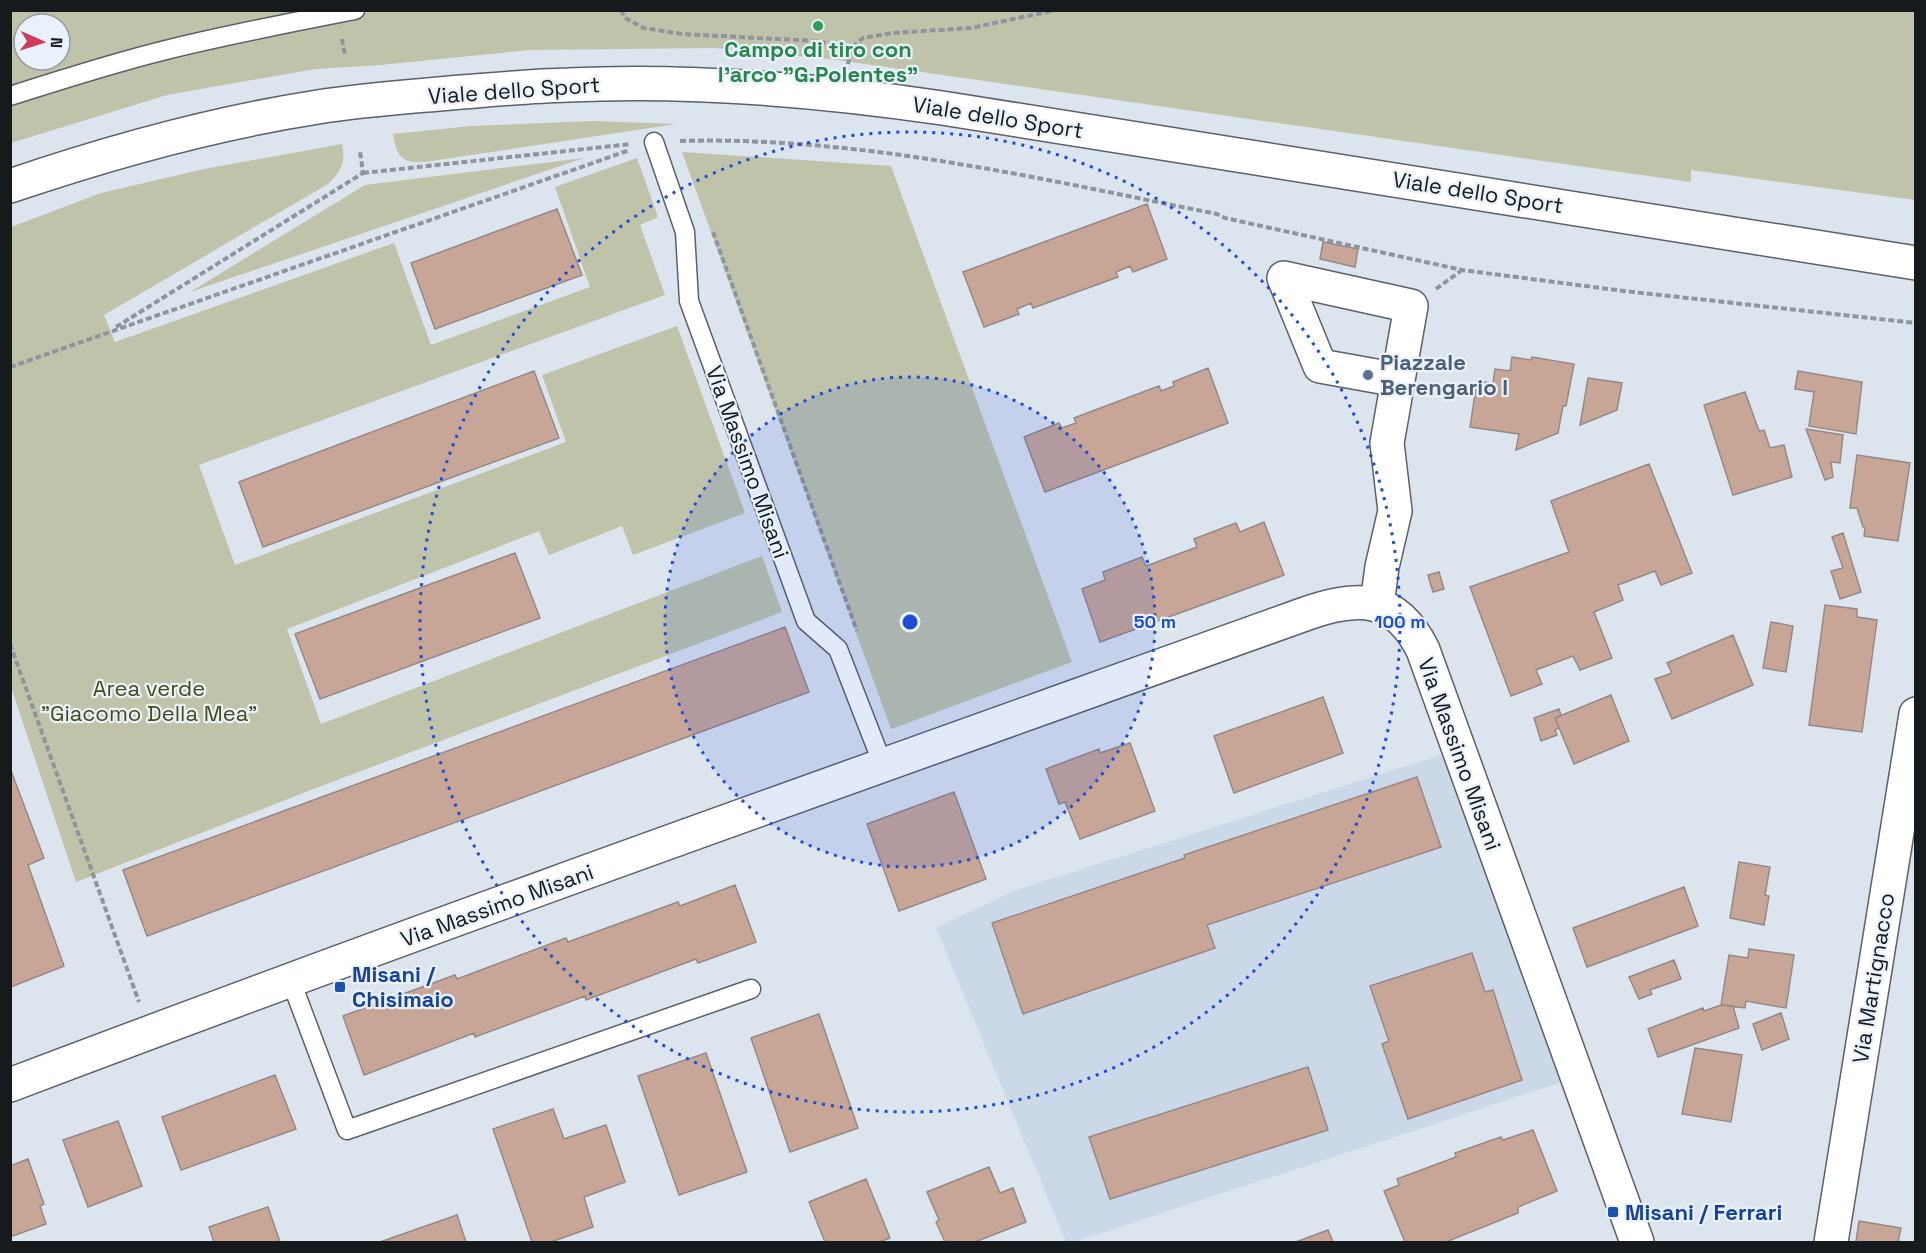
<svg xmlns="http://www.w3.org/2000/svg" width="1926" height="1253" viewBox="0 0 1926 1253" font-family="'Space Grotesk',sans-serif">
<style>
.built{fill:#cbd8e8}
.green{fill:#bfc3aa;fill-rule:evenodd}
.building{fill:#c8a697;stroke:#958985;stroke-width:1.5}
.lines{fill:none;stroke-linecap:round;stroke-linejoin:round}
.service-casing{stroke:#5a6169;stroke-width:21}
.minor-casing{stroke:#5a6169;stroke-width:36}
.tertiary-casing{stroke:#5a6169;stroke-width:36}
.secondary-casing{stroke:#5a6169;stroke-width:36}
.path{stroke:#8f959d;stroke-width:4;stroke-dasharray:6 3;stroke-linecap:butt}
.service{stroke:#fff;stroke-width:18}
.minor{stroke:#fff;stroke-width:33}
.tertiary{stroke:#fff;stroke-width:33}
.secondary{stroke:#fff;stroke-width:33}
.ring{fill:none;stroke:#1d4ed8;stroke-width:3;stroke-dasharray:3 6}
.leisure-dot{fill:#2e9e5b;stroke:#e9f1fb;stroke-width:2}
.service-dot{fill:#5c6f8a;stroke:#e9f1fb;stroke-width:2}
.transit-dot{fill:#1a4fb4;stroke:#e9f1fb;stroke-width:2}
.labels{text-anchor:middle;dominant-baseline:central;stroke-width:4.5;stroke-linejoin:round;paint-order:stroke}
.leisure-label{font-size:22px;font-weight:bold;fill:#27864d;stroke:#e9f1fb}
.street-label{font-size:22px;fill:#171a1d;stroke:#e9f1fb}
.service-label{font-size:22px;font-weight:bold;fill:#4e5e75;stroke:#e9f1fb;text-anchor:start}
.park-label{font-size:22px;fill:#464b15;stroke:#e9f1fb}
.transit-label{font-size:22px;font-weight:bold;fill:#164399;stroke:#e9f1fb;text-anchor:start}
.centre{fill:#1d4ed8;stroke:#e9f1fb;stroke-width:3}
.ring-label{font-size:18px;text-anchor:middle;font-weight:bold;fill:#1d4ed8;stroke:#e9f1fb;stroke-width:4.5;stroke-linejoin:round;paint-order:stroke}
</style>
<rect width="100%" height="100%" fill="#dce4ee"/>
<path class="built" d="M 1447,753 L 1565,1081 L 1074,1242 L 1066,1242 L 936,928 L 1013,891 Z"/>
<path class="green" d="M 11,11 L 1915,11 L 1915,200 L 1691,170 L 1691,182 L 830,59 L 714,48 L 529,50 L 381,65 L 315,69 L 167,95 L 11,143 ZM 24,24 L 60,24 L 60,60 L 24,60 Z
M 593,121 L 676,124 L 425,162 C 401,163 397,157 393,134 L 471,126 Z
M 342,144 C 346,162 341,172 328,184 L 104,315 L 115,342 L 394,243 L 431,345 L 590,287 L 555,187 L 637,158 L 658,217 L 640,225 L 665,295 L 199,465 L 235,565 L 566,442 L 542,375 L 677,326 L 745,513 L 633,555 L 622,526 L 549,555 L 539,531 L 287,629 L 321,724 L 762,556 L 782,612 L 316,788 L 76,882 L 11,687 L 11,227 L 101,193 L 204,169 Z
M 682,152 L 891,166 L 1072,662 L 891,729 Z
M 584,158 L 190,292 L 365,185 Z"/>
<path class="building" d="M 1147,204 L 1167,259 L 1133,272 L 1130,266 L 1116,272 L 1118,277 L 1033,308 L 1031,303 L 1017,309 L 1019,314 L 984,327 L 963,272 Z
M 557,209 L 582,275 L 435,329 L 411,263 Z
M 1323,242 L 1358,249 L 1355,267 L 1320,259 Z
M 1512,357 L 1531,360 L 1532,357 L 1574,364 L 1566,406 L 1563,406 L 1558,433 L 1516,450 L 1519,434 L 1470,427 L 1477,381 L 1493,383 L 1495,369 L 1510,371 Z
M 1208,368 L 1228,423 L 1045,492 L 1024,437 L 1059,423 L 1062,428 L 1076,423 L 1074,418 L 1159,386 L 1161,391 L 1174,386 L 1173,382 Z
M 534,371 L 559,438 L 263,547 L 239,482 Z
M 1798,371 L 1862,382 L 1856,434 L 1809,426 L 1814,392 L 1795,389 Z
M 1588,378 L 1622,383 L 1617,410 L 1580,425 Z
M 1745,392 L 1759,431 L 1764,430 L 1770,448 L 1784,445 L 1792,477 L 1733,495 L 1704,405 Z
M 1806,429 L 1843,435 L 1840,463 L 1831,462 L 1833,477 L 1825,480 Z
M 1857,455 L 1910,463 L 1898,541 L 1864,536 L 1865,528 L 1863,527 L 1857,508 L 1850,508 Z
M 1649,464 L 1692,573 L 1661,585 L 1655,571 L 1618,585 L 1623,600 L 1594,612 L 1612,658 L 1580,670 L 1573,656 L 1536,670 L 1542,684 L 1511,696 L 1470,587 L 1569,552 L 1551,501 Z
M 1264,522 L 1284,575 L 1100,642 L 1082,589 L 1105,580 L 1103,572 L 1142,557 L 1146,566 L 1197,547 L 1194,539 L 1236,523 L 1240,532 Z
M 1843,533 L 1861,592 L 1840,599 L 1831,571 L 1843,568 L 1832,537 Z
M 515,553 L 540,618 L 320,699 L 295,634 Z
M 1439,572 L 1444,589 L 1433,592 L 1428,575 Z
M 1825,605 L 1857,609 L 1857,617 L 1877,620 L 1862,732 L 1809,725 Z
M 1771,622 L 1793,626 L 1786,672 L 1763,668 Z
M 785,627 L 809,692 L 147,936 L 123,870 Z
M 1733,635 L 1753,685 L 1672,719 L 1655,679 L 1672,673 L 1667,663 Z
M 1611,695 L 1629,741 L 1574,764 L 1555,718 Z
M 1323,697 L 1343,753 L 1234,793 L 1214,736 Z
M 1559,709 L 1561,715 L 1555,718 L 1559,728 L 1555,730 L 1557,735 L 1541,741 L 1534,718 Z
M 1130,743 L 1155,811 L 1080,839 L 1065,802 L 1059,804 L 1046,769 L 1099,749 L 1100,753 Z
M 10,768 L 44,858 L 28,865 L 64,966 L 11,987 Z
M 1417,777 L 1441,847 L 1207,925 L 1215,948 L 1023,1014 L 992,923 L 1185,858 L 1184,855 Z
M 954,792 L 986,879 L 899,911 L 867,824 Z
M 1739,862 L 1770,867 L 1765,895 L 1769,896 L 1764,925 L 1730,918 Z
M 735,885 L 756,942 L 698,963 L 696,959 L 586,1000 L 585,996 L 475,1037 L 474,1033 L 364,1075 L 343,1016 L 455,975 L 457,979 L 566,938 L 568,942 L 678,902 L 680,906 Z
M 1684,887 L 1698,926 L 1587,967 L 1573,928 Z
M 1749,949 L 1794,955 L 1786,1008 L 1746,1001 L 1745,1008 L 1721,1005 L 1729,955 L 1748,958 Z
M 1472,953 L 1485,992 L 1493,990 L 1522,1080 L 1408,1119 L 1382,1044 L 1389,1041 L 1370,986 Z
M 1674,960 L 1681,979 L 1650,990 L 1652,994 L 1639,999 L 1629,977 Z
M 1721,1005 L 1733,1006 L 1739,1028 L 1658,1057 L 1648,1029 L 1703,1008 L 1704,1011 Z
M 1781,1013 L 1789,1039 L 1762,1050 L 1753,1024 Z
M 819,1014 L 858,1128 L 790,1152 L 751,1038 Z
M 1695,1048 L 1742,1055 L 1731,1122 L 1682,1114 Z
M 706,1053 L 747,1172 L 679,1195 L 638,1076 Z
M 1308,1067 L 1328,1130 L 1110,1199 L 1089,1137 Z
M 275,1075 L 296,1129 L 181,1170 L 162,1117 Z
M 553,1109 L 564,1139 L 606,1125 L 625,1182 L 584,1197 L 593,1227 L 551,1242 L 532,1242 L 493,1129 Z
M 118,1121 L 142,1186 L 88,1207 L 63,1140 Z
M 1533,1130 L 1557,1191 L 1518,1207 L 1518,1213 L 1446,1242 L 1405,1242 L 1384,1191 L 1399,1185 L 1397,1179 L 1456,1157 L 1455,1153 L 1501,1137 L 1503,1140 Z
M 28,1159 L 44,1204 L 40,1206 L 46,1224 L 10,1237 L 10,1166 Z
M 989,1167 L 1000,1193 L 1013,1188 L 1026,1222 L 975,1242 L 945,1242 L 936,1222 L 939,1220 L 927,1192 Z
M 866,1179 L 890,1238 L 879,1242 L 825,1242 L 809,1202 Z
M 268,1207 L 280,1242 L 214,1242 L 209,1227 Z
M 457,1215 L 466,1242 L 380,1242 Z
M 1859,1221 L 1901,1228 L 1898,1242 L 1856,1242 Z
M 1328,1230 L 1333,1242 L 1296,1242 Z"/>
<g class="lines">
<g class="service-casing">
<path id="service" d="M 10,96 C 63,79 116,62 170,49 C 231,34 293,22 355,10
M 654,142 L 685,232 L 689,301 L 806,621 L 838,649 L 883,765
M 291,981 L 347,1130 L 751,989"/>
</g>
<g class="minor-casing">
<path id="minor" d="M 1377,604 L 1382,567 L 1395,511 L 1387,443 L 1411,306 L 1284,278 L 1320,366 L 1398,380
M 10,1085 C 440,922 873,769 1305,614 C 1358,595 1396,595 1423,650 L 1637,1242"/>
</g>
<g class="tertiary-casing">
<path id="tertiary" d="M 10,186 C 110,152 214,123 318,107 C 361,100 406,97 450,93 C 489,90 529,86 568,85 C 693,79 818,90 942,108 L 1916,263"/>
</g>
<g class="secondary-casing">
<path id="secondary" d="M 1831,1242 L 1916,714"/>
</g>
<path class="path" d="M 621,10 L 625,18 L 644,28 L 682,34 L 816,41 L 851,48
M 342,39 L 345,56
M 848,64 L 851,48 L 863,38 L 892,33 L 971,28 L 1056,10
M 680,141 C 862,136 1040,179 1217,214 L 1225,218 L 1462,270 L 1624,291 L 1916,323
M 363,173 L 631,144
M 713,232 L 857,631
M 1436,289 L 1462,270
M 116,327 L 363,173 L 360,151
M 10,367 L 630,150
M 10,644 L 139,1002"/>
<use href="#service" class="service"/>
<use href="#minor" class="minor"/>
<use href="#tertiary" class="tertiary"/>
<use href="#secondary" class="secondary"/>
</g>
<circle cx="910" cy="622" r="245" fill="#1d4ed8" fill-opacity=".12"/>
<g class="ring">
<circle cx="910" cy="622" r="245"/>
<circle cx="910" cy="622" r="490"/>
</g>
<circle class="leisure-dot" cx="818" cy="26" r="6"/>
<circle class="service-dot" cx="1368" cy="375" r="6"/>
<g class="transit-dot">
<rect x="334" y="981" width="12" height="12" rx="3"/>
<rect x="1607" y="1206" width="12" height="12" rx="3"/>
</g>
<g class="labels">
<g class="leisure-label">
<text x="818" y="49">Campo di tiro con<tspan x="818" dy="25">l'arco "G.Polentes"</tspan></text>
</g>
<g class="street-label">
<text transform="translate(514 90) rotate(-4)">Viale dello Sport</text>
<text transform="translate(998 117) rotate(9)">Viale dello Sport</text>
<text transform="translate(1478 192) rotate(9)">Viale dello Sport</text>
<text transform="translate(748 462) rotate(70)">Via Massimo Misani</text>
<text transform="translate(1460 754) rotate(70)">Via Massimo Misani</text>
<text transform="translate(497 905) rotate(-20)">Via Massimo Misani</text>
<text transform="translate(1873 978) rotate(-81)">Via Martignacco</text>
</g>
<g class="service-label">
<text x="1380" y="362">Piazzale<tspan x="1380" dy="25">Berengario I</tspan></text>
</g>
<g class="park-label">
<text x="149" y="688">Area verde<tspan x="149" dy="25">"Giacomo Della Mea"</tspan></text>
</g>
<g class="transit-label">
<text x="352" y="974">Misani /<tspan x="352" dy="25">Chisimaio</tspan></text>
<text x="1625" y="1212">Misani / Ferrari</text>
</g>
</g>
<circle cx="910" cy="622" r="9" class="centre"/>
<g class="ring-label">
<text x="1155" y="628">50 m</text>
<text x="1400" y="628">100 m</text>
</g>
<rect width="1926" height="1253" fill="none" stroke="#171a1d" stroke-width="24"/>
<g transform="translate(42 42) rotate(93)"><circle r="28" fill="#e9f1fb" stroke="#959ba2" stroke-width="1.5"/>
<path d="M0-4.5L10 22L0 15L-10 22Z" fill="#cd3d5a"/>
<text y="-9" font-size="16" font-weight="bold" text-anchor="middle" fill="#171a1d">N</text>
</g>
</svg>
